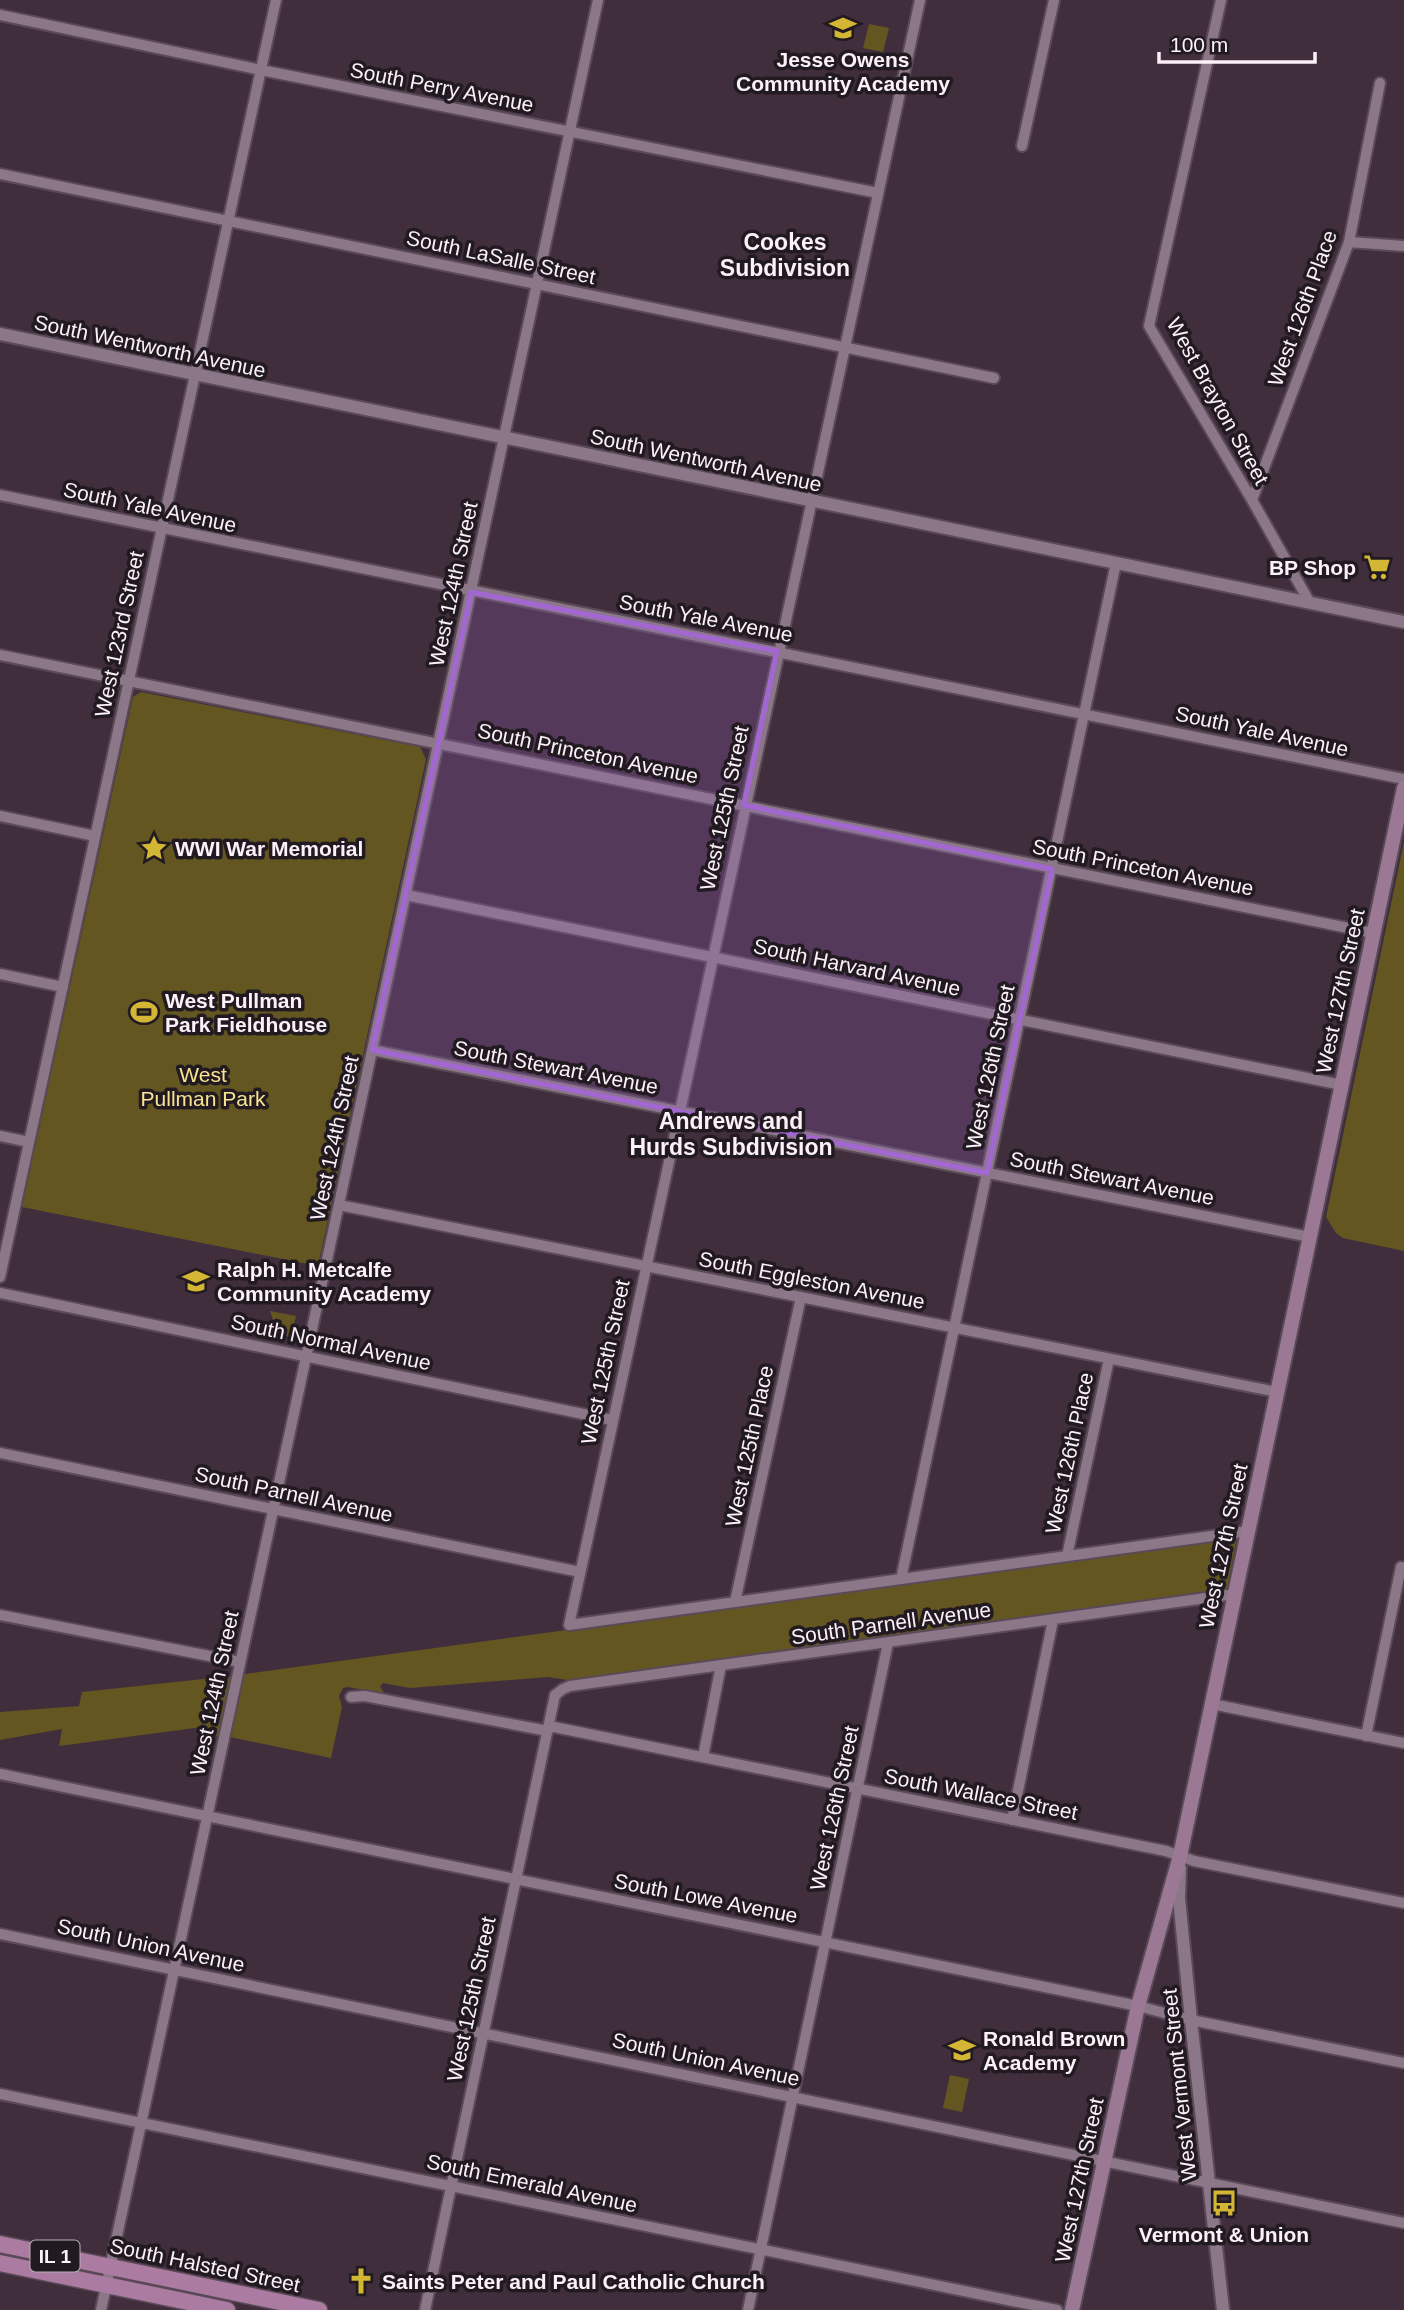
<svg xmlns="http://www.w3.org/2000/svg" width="1404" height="2310" viewBox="0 0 1404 2310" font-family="Arial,sans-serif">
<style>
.green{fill:#635621}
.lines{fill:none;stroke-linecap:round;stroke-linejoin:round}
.minor-casing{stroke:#5a4a57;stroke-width:14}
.tertiary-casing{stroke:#5a4a57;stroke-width:16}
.secondary-casing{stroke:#5a4a57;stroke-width:18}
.primary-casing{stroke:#5a4a57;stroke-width:19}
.minor{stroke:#8c7788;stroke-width:10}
.tertiary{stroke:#8c7788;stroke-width:12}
.secondary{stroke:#9b7995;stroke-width:14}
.primary{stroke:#ab7ba2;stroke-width:16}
.marked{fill:#a267d0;fill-opacity:0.2;stroke:#a267d0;stroke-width:5;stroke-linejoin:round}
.labels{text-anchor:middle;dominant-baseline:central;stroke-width:7;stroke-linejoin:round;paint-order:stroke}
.shield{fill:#221a21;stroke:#bbb0b8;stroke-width:2}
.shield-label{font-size:19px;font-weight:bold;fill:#fcf0f9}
.poi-label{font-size:21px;font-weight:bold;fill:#fcf0f9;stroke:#221a21;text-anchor:start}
.street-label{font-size:21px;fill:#fcf0f9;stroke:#221a21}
.park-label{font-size:21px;fill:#f8e391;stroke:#221a21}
.neighbourhood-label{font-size:23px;font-weight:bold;fill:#fcf0f9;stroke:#221a21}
</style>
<rect width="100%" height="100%" fill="#412e3d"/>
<path class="green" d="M 869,24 L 889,28 L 883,52 L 863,48 Z
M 141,692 L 420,747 L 426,759 L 318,1266 L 22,1207 L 133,697 Z
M 1404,842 L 1404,1251 L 1343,1238 L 1336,1233 L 1326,1217 Z
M 270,1311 L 296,1316 L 291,1337 L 278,1334 Z
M 1237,1538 L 1227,1589 L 567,1680 L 548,1677 L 410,1688 L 383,1683 L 380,1686 L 384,1693 L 347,1687 L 343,1688 L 339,1696 L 342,1707 L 331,1758 L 230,1737 L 218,1737 L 195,1728 L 59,1746 L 62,1729 L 0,1740 L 0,1712 L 79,1706 L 82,1692 L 231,1676 Z
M 950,2075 L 969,2079 L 962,2112 L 943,2108 Z"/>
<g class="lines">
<g class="minor-casing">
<path id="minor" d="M 920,0 L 569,1625 L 1248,1531
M 1221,0 L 1149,326 L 1252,500 L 1310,603
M 0,15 L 261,70 L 878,193
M 1022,146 L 1054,0
M 0,174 L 994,378
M 1349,242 L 1404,246
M 0,495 L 1404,779
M 1252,500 L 1349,242 L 1380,83
M 0,655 L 1373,933
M 0,816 L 95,836
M 406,895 L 1342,1085
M 0,974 L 63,987
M 372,1050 L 1310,1237
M 0,1136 L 29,1142
M 339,1205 L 1277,1392
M 0,1277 L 276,0
M 0,1293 L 612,1420
M 0,1453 L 580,1572
M 1067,1556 L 1109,1359
M 901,1579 L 1116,563
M 735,1602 L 801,1297
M 0,1615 L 240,1662
M 351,1697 L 365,1696 L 548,1731
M 1212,1704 L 1404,1743
M 549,1726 L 1166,1851 L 1194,1861 L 1404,1903
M 1366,1736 L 1401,1567
M 703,1757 L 721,1665
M 0,1774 L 1138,2006 L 1191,2020 L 1404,2063
M 1012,1820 L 1053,1620
M 0,1934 L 1404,2223
M 0,2094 L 1057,2310
M 101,2310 L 598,0
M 425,2310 L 555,1695 L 563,1689 L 570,1686 L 1235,1594
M 748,2310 L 888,1643"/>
</g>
<g class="tertiary-casing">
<path id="tertiary" d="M 0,334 L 1404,622
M 1180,1868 L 1179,1898 L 1191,2020 L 1223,2310"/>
</g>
<g class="secondary-casing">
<path id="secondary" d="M 1072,2310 L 1138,2006 L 1180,1856 L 1404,788"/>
</g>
<g class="primary-casing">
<path id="primary" d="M 0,2244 L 319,2310
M 0,2263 L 227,2310"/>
</g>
<use href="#minor" class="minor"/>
<use href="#tertiary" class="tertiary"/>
<use href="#secondary" class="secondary"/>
<use href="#primary" class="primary"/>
</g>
<path class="marked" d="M 471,592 L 777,651 L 744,805 L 1052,869 L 987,1173 L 372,1050 Z"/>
<defs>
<g id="school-bare" transform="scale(2.1)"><path d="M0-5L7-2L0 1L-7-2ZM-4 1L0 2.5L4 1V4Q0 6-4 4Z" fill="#d4b635" stroke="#221a21" stroke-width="2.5" paint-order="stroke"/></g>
<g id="supermarket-bare" transform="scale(2.1)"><path d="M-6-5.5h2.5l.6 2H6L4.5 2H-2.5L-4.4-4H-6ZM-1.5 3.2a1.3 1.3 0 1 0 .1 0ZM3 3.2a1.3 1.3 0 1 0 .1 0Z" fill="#d4b635" stroke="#221a21" stroke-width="2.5" paint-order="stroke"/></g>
<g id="sight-bare" transform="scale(2.1)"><path d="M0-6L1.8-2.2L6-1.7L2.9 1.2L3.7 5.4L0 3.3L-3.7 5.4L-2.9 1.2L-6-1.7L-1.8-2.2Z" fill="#d4b635" stroke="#221a21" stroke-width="2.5" paint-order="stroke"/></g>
<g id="stadium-bare" transform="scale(2.1)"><path d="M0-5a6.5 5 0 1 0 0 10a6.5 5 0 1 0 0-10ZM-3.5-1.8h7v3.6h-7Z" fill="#d4b635" stroke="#221a21" stroke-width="2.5" paint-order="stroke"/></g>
<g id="bus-bare" transform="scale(2.1)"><path d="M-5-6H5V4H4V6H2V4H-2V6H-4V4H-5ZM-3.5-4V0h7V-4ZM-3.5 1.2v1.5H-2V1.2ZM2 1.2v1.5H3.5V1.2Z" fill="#d4b635" stroke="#221a21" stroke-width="2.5" paint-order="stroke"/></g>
<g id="church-bare" transform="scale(2.1)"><path d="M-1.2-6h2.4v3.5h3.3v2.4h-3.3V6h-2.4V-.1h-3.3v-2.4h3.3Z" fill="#d4b635" stroke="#221a21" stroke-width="2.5" paint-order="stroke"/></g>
</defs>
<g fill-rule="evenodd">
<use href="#school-bare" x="843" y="28"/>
<use href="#supermarket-bare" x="1377" y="567"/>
<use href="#sight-bare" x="154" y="848"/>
<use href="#stadium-bare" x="144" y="1012"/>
<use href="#school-bare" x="196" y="1281"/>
<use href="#school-bare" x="962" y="2050"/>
<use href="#bus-bare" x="1224" y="2203"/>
<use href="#church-bare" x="361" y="2281"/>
</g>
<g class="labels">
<rect class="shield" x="30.5" y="2240.5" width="49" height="31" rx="5"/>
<g class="shield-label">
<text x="55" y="2256">IL 1</text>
</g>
<g class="poi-label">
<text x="843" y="59" text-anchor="middle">Jesse Owens<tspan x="843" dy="24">Community Academy</tspan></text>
<text x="1356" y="567" text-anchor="end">BP Shop</text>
<text x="175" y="848">WWI War Memorial</text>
<text x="165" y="1000">West Pullman<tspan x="165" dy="24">Park Fieldhouse</tspan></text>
<text x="217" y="1269">Ralph H. Metcalfe<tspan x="217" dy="24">Community Academy</tspan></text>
<text x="983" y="2038">Ronald Brown<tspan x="983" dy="24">Academy</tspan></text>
<text x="1224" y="2234" text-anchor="middle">Vermont &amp; Union</text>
<text x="382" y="2281">Saints Peter and Paul Catholic Church</text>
</g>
<g class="street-label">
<text transform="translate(442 87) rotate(11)">South Perry Avenue</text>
<text transform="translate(501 257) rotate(12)">South LaSalle Street</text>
<text transform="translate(1302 308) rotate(-70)">West 126th Place</text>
<text transform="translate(150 346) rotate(12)">South Wentworth Avenue</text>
<text transform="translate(1218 401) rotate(61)">West Brayton Street</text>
<text transform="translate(706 460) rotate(12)">South Wentworth Avenue</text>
<text transform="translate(150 507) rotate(12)">South Yale Avenue</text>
<text transform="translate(453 584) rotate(-78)">West 124th Street</text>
<text transform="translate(706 618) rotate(11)">South Yale Avenue</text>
<text transform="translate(119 634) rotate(-78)">West 123rd Street</text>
<text transform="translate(1262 731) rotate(12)">South Yale Avenue</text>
<text transform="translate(588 753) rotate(12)">South Princeton Avenue</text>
<text transform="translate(724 808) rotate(-78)">West 125th Street</text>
<text transform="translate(1143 867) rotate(11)">South Princeton Avenue</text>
<text transform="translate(857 967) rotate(12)">South Harvard Avenue</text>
<text transform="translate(1340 991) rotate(-78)">West 127th Street</text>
<text transform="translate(556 1067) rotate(11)">South Stewart Avenue</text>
<text transform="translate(990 1067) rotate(-78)">West 126th Street</text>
<text transform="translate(334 1138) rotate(-78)">West 124th Street</text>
<text transform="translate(1112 1178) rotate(11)">South Stewart Avenue</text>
<text transform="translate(812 1280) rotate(11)">South Eggleston Avenue</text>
<text transform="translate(331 1342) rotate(12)">South Normal Avenue</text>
<text transform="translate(605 1362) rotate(-78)">West 125th Street</text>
<text transform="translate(749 1446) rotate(-78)">West 125th Place</text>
<text transform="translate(1069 1453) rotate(-78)">West 126th Place</text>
<text transform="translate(294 1494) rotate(12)">South Parnell Avenue</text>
<text transform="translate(1223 1546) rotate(-78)">West 127th Street</text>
<text transform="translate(891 1623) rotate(-8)">South Parnell Avenue</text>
<text transform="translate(214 1693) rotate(-78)">West 124th Street</text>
<text transform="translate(981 1794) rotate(11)">South Wallace Street</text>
<text transform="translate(834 1808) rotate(-78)">West 126th Street</text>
<text transform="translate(706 1898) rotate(11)">South Lowe Avenue</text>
<text transform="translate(151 1945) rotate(12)">South Union Avenue</text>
<text transform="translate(471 1999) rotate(-78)">West 125th Street</text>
<text transform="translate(706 2059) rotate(12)">South Union Avenue</text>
<text transform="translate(1179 2085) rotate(-96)">West Vermont Street</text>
<text transform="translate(1079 2180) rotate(-78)">West 127th Street</text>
<text transform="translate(532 2183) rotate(12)">South Emerald Avenue</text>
<text transform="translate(205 2265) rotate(12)">South Halsted Street</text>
</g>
<g class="park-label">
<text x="203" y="1074">West<tspan x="203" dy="24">Pullman Park</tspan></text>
</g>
<g class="neighbourhood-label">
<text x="785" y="242">Cookes<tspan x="785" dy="26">Subdivision</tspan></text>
<text x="731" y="1121">Andrews and<tspan x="731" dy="26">Hurds Subdivision</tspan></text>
</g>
</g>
<path d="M1159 52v10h156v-10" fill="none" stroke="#fcf0f9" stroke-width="3.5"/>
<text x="1170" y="52" font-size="21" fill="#fcf0f9" stroke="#221a21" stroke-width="5" paint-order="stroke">100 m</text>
</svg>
